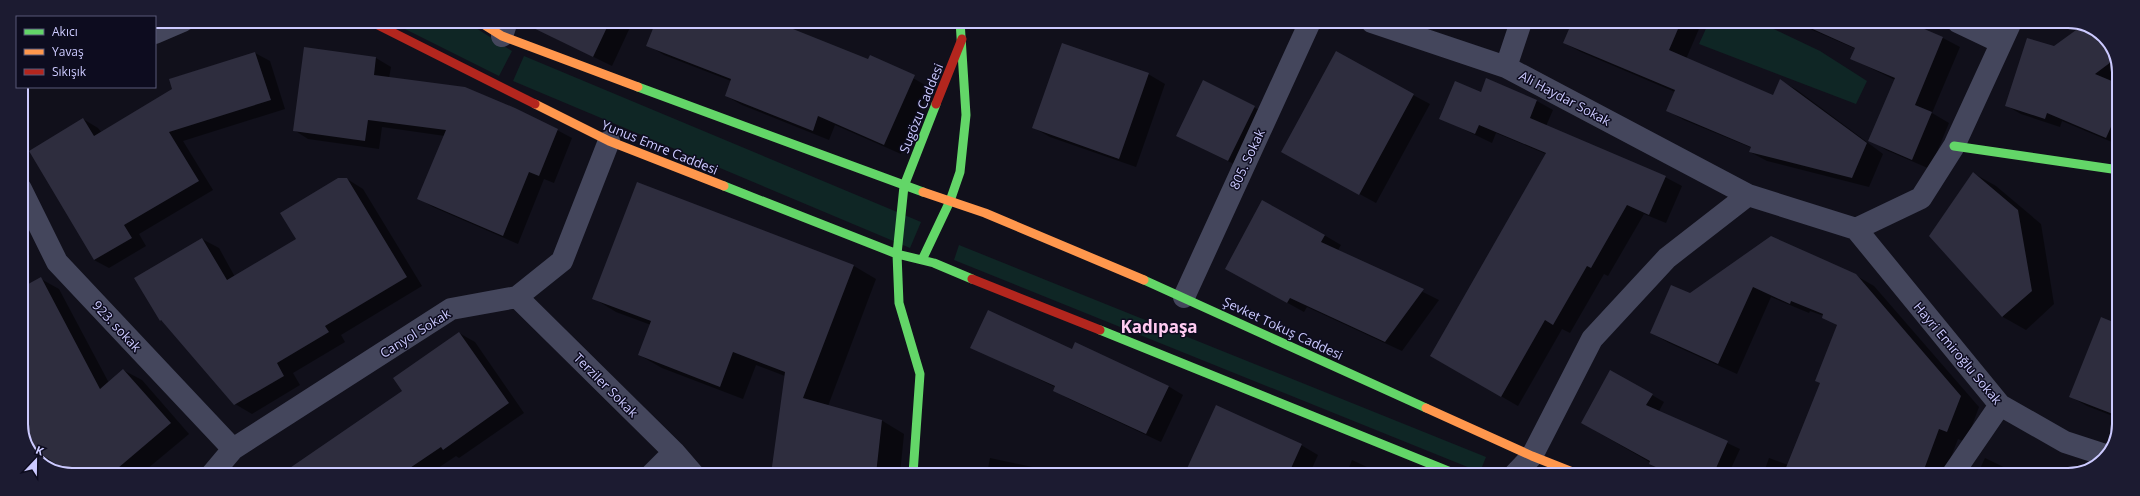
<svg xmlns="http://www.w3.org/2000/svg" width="2140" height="496" viewBox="0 0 2140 496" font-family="'Open Sans',sans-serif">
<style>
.green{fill:#0f2625}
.shadow{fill:#0007}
.building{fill:#2e2d3e}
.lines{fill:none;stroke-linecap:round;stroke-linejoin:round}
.street{stroke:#44465c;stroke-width:22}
.fast{stroke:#63d668;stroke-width:9}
.slow{stroke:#ff974d;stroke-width:9}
.jam{stroke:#b3261e;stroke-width:9}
.labels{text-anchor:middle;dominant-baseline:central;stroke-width:3;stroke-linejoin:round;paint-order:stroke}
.street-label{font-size:13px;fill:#cccaff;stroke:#0d0c1f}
.district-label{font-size:17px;font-weight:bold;fill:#ffccf1;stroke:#0d0c1f}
.rim{fill:none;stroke:#cccaff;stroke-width:2}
</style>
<rect width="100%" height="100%" fill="#11101b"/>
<path class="green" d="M 389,21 L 465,21 L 512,51 L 499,76 Z
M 1709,22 L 1759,22 L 1820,51 L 1867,81 L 1856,104 L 1699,44 Z
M 524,56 L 921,222 L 910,248 L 513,81 Z
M 959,245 L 1486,457 L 1480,472 L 954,260 Z"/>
<path class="shadow" d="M 560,21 L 633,21 L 612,66 L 553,37 Z
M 1479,22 L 1496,22 L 1493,27 Z
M 1573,22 L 1702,22 L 1686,59 L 1774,96 L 1781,81 L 1797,90 L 1883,154 L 1869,187 L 1767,161 L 1750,152 L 1752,148 L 1684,120 L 1668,111 L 1675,92 L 1581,52 L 1564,43 Z
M 1794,22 L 1906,22 L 1943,38 L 1960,47 L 1932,113 L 1949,123 L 1930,169 L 1886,150 L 1870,140 L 1895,80 L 1852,59 L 1856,49 Z
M 2084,25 L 2106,38 L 2119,68 L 2119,75 L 2110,82 L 2119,85 L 2119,145 L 2062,121 L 2060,127 L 2021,114 L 2007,106 L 2054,47 Z
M 648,45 L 913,78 L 930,88 L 901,154 L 835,125 L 829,140 L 742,105 L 726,96 L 731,81 L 664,55 Z
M 305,48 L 376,58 L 391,67 L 389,78 L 557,130 L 572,138 L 554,183 L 544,179 L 518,244 L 433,207 L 418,198 L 445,136 L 382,127 L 379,149 L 308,139 L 294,130 Z
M 255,53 L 270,61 L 285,109 L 183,141 L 213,190 L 139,234 L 146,246 L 109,268 L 94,260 L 83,119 L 98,128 L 101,132 L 173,90 L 170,79 Z
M 1148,74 L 1165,84 L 1136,167 L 1050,137 L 1034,128 Z
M 1487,79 L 1537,101 L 1553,110 L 1546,126 L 1665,177 L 1682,186 L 1666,223 L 1644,214 L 1608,276 L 1604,274 L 1570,333 L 1562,329 L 1518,406 L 1431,356 L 1546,154 L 1496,133 L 1492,143 L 1440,118 L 1481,93 Z
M 1204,82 L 1267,114 L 1240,167 L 1189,142 Z
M 1413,95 L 1430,104 L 1376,203 L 1299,161 Z
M 1973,173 L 1996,186 L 2041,224 L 2054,304 L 2026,330 L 2003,317 L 1930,236 Z
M 347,179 L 363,189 L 422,286 L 341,335 L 345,342 L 293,373 L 300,385 L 252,414 L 235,404 L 166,323 L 160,320 L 202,239 L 219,248 L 235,277 L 298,240 Z
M 637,183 L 854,266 L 876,279 L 828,406 L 881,420 L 904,434 L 900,474 L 772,474 L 785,376 L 756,365 L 743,399 L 662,368 L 639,355 L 651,325 L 616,312 L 593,298 Z
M 2117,210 L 2119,210 L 2118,312 L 2116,310 Z
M 1324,235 L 1341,245 L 1338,250 L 1439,300 L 1402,351 L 1307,307 L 1304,312 L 1242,278 Z
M 1771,238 L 1855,275 L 1874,286 L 1979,407 L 1966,442 L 1958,439 L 1944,475 L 1763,475 L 1769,458 L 1788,465 L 1821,383 L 1838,326 L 1824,316 L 1810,311 L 1809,313 L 1771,297 L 1737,374 L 1669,343 L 1651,333 L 1691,294 Z
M 41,279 L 59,289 L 109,383 L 123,370 L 142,380 L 189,434 L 141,474 L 72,474 L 28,445 L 21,430 Z
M 2101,318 L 2118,325 L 2118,418 L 2087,406 L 2071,397 Z
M 459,333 L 475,342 L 524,413 L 459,458 L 456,456 L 429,474 L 283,474 L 403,391 Z
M 972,347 L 1168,386 L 1183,395 L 1161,442 L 1069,399 L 1054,390 L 1055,387 Z
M 1652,395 L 1664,402 L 1659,411 L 1740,449 L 1728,475 L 1672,475 L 1594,430 Z
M 1301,445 L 1318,455 L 1309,475 L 1185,475 Z
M 990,458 L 1066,474 L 1067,474 L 987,474 Z
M 1985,458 L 2020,475 L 1977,475 Z
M 1352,460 L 1384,475 L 1346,475 Z"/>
<path class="building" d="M 519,21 L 610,21 L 593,57 Z
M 656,21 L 773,21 L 868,59 L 870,55 L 915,75 L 884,145 L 818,116 L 813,131 L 725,96 L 731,79 L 646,46 Z
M 1572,22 L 1681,22 L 1669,50 L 1773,95 L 1780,79 L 1867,143 L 1852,178 L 1749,152 L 1751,147 L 1666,111 L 1675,90 L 1563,43 Z
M 1797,22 L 1908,22 L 1943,37 L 1915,105 L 1932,112 L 1912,160 L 1868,141 L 1895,78 L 1850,59 L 1855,48 Z
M 2083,25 L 2106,38 L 2115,59 L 2095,74 L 2119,84 L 2119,109 L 2106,138 L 2047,113 L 2045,119 L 2005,106 L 2027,38 L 2054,46 Z
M 1062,43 L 1149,73 L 1119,159 L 1032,128 Z
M 304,47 L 376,57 L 374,75 L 465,87 L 515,108 L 558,129 L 539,176 L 529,172 L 503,236 L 417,199 L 446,130 L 368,120 L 365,141 L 293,131 Z
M 1336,51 L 1414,94 L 1359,195 L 1281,152 Z
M 255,52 L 271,100 L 169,132 L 199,181 L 124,225 L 132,238 L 94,260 L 29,151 L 83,118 L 94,136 L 172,89 L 169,79 Z
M 1486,78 L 1537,100 L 1530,118 L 1666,176 L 1649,215 L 1627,205 L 1591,268 L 1587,266 L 1553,325 L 1545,320 L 1501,397 L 1430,356 L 1546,153 L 1479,125 L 1475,134 L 1439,119 L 1455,81 L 1481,92 Z
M 1203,80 L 1255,106 L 1228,161 L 1176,136 Z
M 1973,172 L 2018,210 L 2032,291 L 2002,317 L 1929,236 Z
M 338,178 L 347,178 L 407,277 L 325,326 L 329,332 L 277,363 L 284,376 L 234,405 L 161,320 L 160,321 L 134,278 L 202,238 L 227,280 L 296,239 L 280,213 Z
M 637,182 L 854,265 L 803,398 L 882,420 L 876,474 L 771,474 L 785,372 L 733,352 L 720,387 L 638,355 L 651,321 L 592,299 Z
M 1262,200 L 1325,235 L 1321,242 L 1424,289 L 1385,342 L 1290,298 L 1287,303 L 1225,269 Z
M 1771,236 L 1856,274 L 1961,396 L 1947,432 L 1939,429 L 1922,475 L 1783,475 L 1820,383 L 1815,381 L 1837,325 L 1822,318 L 1823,314 L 1791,301 L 1790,304 L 1753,287 L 1718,364 L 1650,333 L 1671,285 L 1690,293 Z
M 41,277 L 100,389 L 123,369 L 171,423 L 111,474 L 71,474 L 29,446 L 21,430 L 21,288 Z
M 988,310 L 1072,349 L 1075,342 L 1169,386 L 1146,434 L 1053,391 L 1055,386 L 970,348 Z
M 2101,317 L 2118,324 L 2118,416 L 2069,397 Z
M 459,332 L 509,403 L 443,450 L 441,447 L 401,474 L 281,474 L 402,391 L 393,378 Z
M 1610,370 L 1653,394 L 1646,405 L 1728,441 L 1713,475 L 1674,475 L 1649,464 L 1650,461 L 1581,423 Z
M 1216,405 L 1302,444 L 1288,475 L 1184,475 Z"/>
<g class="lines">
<path class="street" d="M 1372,22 L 1506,67 L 1748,195
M 1958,22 L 2000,42
M 155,33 L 183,21
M 502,36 L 507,21
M 1506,67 L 1521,22
M 21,189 L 57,262 L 233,449
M 1856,229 L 2000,405 L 2065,442 L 2105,455
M 517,297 L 674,452 L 693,474
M 1184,297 L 1310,22
M 212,474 L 233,449 L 451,309 L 517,297 L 562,261 L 609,141
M 652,474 L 674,452
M 1514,475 L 1532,456 L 1592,339 L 1667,258 L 1748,195 L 1856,229 L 1921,198 L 1954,146 L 2011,22
M 1952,475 L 2000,405"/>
<path class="fast" d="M 638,87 L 923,192
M 1954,146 L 2119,170
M 724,186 L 897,254 L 934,263 L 972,279
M 922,260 L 950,201 L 960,172 L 966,115 L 960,21
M 1144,280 L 1426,408
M 1100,330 L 1458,475
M 913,474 L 920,374 L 899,303 L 897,254 L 904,186 L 936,104"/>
<path class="slow" d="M 478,21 L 502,36 L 638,87
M 535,104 L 609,141 L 724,186
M 923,192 L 985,213 L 1144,280
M 1426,408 L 1532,456 L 1580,475"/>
<path class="jam" d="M 370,21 L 535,104
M 936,104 L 962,39
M 972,279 L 1100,330"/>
</g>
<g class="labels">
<g class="street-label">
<text transform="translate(1565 98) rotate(28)">Ali Haydar Sokak</text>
<text transform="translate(921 108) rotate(-68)">Sugözu Caddesi</text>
<text transform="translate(660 147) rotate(22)">Yunus Emre Caddesi</text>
<text transform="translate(1247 159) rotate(-65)">805. Sokak</text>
<text transform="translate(117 326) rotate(47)">923. sokak</text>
<text transform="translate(1283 328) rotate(25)">Şevket Tokuş Caddesi</text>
<text transform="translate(415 333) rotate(-32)">Canyol Sokak</text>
<text transform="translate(1958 353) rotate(50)">Hayri Emiroğlu Sokak</text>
<text transform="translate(606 385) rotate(45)">Terziler Sokak</text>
</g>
<g class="district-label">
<text x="1159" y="326">Kadıpaşa</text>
</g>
</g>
<path d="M0 0H2140V496H0ZM72 28H2068A44 44 0 0 1 2112 72V424A44 44 0 0 1 2068 468H72A44 44 0 0 1 28 424V72A44 44 0 0 1 72 28Z" fill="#1c1b31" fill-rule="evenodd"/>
<path class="rim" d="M72 28H2068A44 44 0 0 1 2112 72V424A44 44 0 0 1 2068 468H72A44 44 0 0 1 28 424V72A44 44 0 0 1 72 28Z"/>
<rect x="16" y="16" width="140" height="72" fill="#0d0c1f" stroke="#595879"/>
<rect x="24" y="29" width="20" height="6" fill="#63d668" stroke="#595879"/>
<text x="52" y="36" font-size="12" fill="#cccaff">Akıcı</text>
<rect x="24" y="49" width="20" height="6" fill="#ff974d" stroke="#595879"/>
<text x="52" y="56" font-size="12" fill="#cccaff">Yavaş</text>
<rect x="24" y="69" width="20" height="6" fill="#b3261e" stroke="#595879"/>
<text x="52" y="76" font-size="12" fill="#cccaff">Sıkışık</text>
<g transform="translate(36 460) rotate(22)" stroke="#0d0c1f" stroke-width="3" paint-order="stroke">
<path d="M0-3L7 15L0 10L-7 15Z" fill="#cccaff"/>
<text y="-6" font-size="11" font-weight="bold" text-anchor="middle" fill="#cccaff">K</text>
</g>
</svg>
